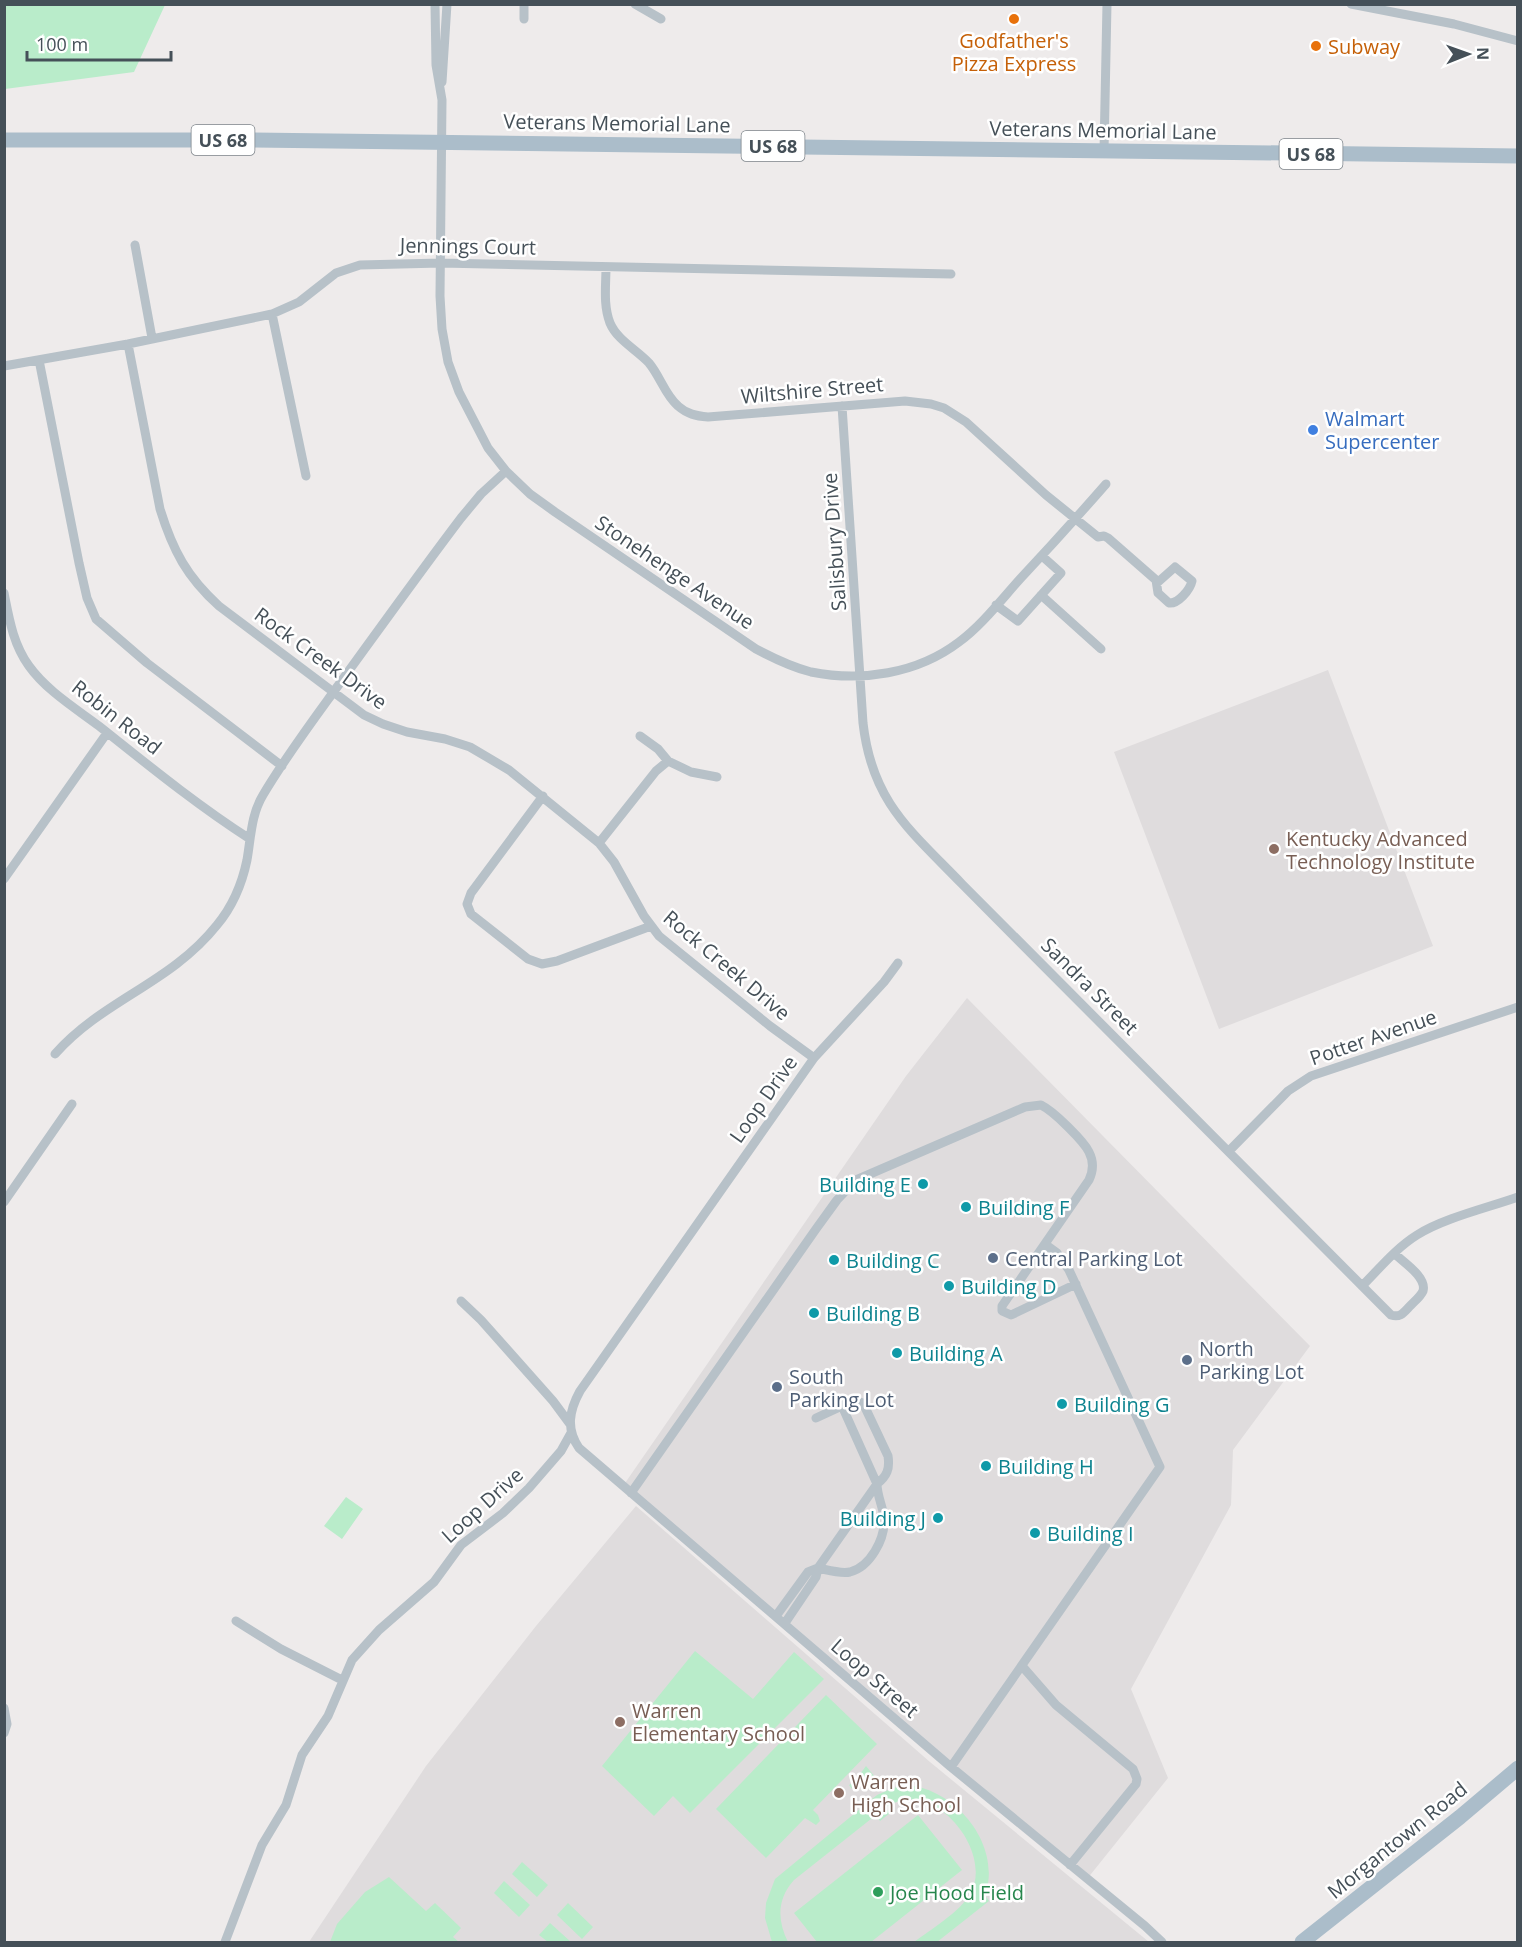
<svg xmlns="http://www.w3.org/2000/svg" width="1522" height="1947" viewBox="0 0 1522 1947" font-family="'Open Sans',sans-serif">
<style>
.education{fill:#dfdcdd}
.green{fill:#b9ecca}
.lines{fill:none;stroke-linecap:round;stroke-linejoin:round}
.minor{stroke:#b7c1c8;stroke-width:9}
.primary{stroke:#abbdca;stroke-width:15}
.food-dot{fill:#e8710a;stroke:#fff;stroke-width:2}
.shop-dot{fill:#3f7fe0;stroke:#fff;stroke-width:2}
.education-dot{fill:#8d6e63;stroke:#fff;stroke-width:2}
.culture-dot{fill:#0f9aa8;stroke:#fff;stroke-width:2}
.service-dot{fill:#5c6f8a;stroke:#fff;stroke-width:2}
.leisure-dot{fill:#2e9e5b;stroke:#fff;stroke-width:2}
.labels{text-anchor:middle;dominant-baseline:central;stroke-width:5;stroke-linejoin:round;paint-order:stroke}
.shield{fill:#fff;stroke:#7d848a;stroke-width:1.5}
.shield-label{font-size:18px;font-weight:bold;fill:#455058}
.food-label{font-size:20px;fill:#c56008;stroke:#fff}
.street-label{font-size:20px;fill:#455058;stroke:#fff}
.shop-label{font-size:20px;fill:#366cbe;stroke:#fff;text-anchor:start}
.education-label{font-size:20px;fill:#785e54;stroke:#fff;text-anchor:start}
.culture-label{font-size:20px;fill:#0d838f;stroke:#fff;text-anchor:start}
.service-label{font-size:20px;fill:#4e5e75;stroke:#fff;text-anchor:start}
.leisure-label{font-size:20px;fill:#27864d;stroke:#fff;text-anchor:start}
</style>
<rect width="100%" height="100%" fill="#eeebeb"/>
<path class="education" d="M 1328,670 L 1433,946 L 1219,1029 L 1114,752 Z
M 967,998 L 1310,1346 L 1233,1450 L 1231,1505 L 1131,1689 L 1168,1778 L 1087,1879 L 623,1486 L 906,1076 Z
M 636,1506 L 930,1762 L 1149,1942 L 309,1942 L 426,1766 L 536,1626 Z"/>
<path class="green" d="M 4,5 L 5,4 L 165,5 L 134,72 L 5,89 Z
M 346,1497 L 363,1509 L 342,1539 L 324,1526 Z
M 695,1651 L 753,1699 L 794,1652 L 824,1679 L 690,1813 L 673,1796 L 654,1816 L 602,1766 Z
M 826,1695 L 877,1744 L 813,1810 L 818,1815 L 820,1821 L 816,1825 L 805,1818 L 766,1858 L 716,1809 Z
M 866,1766 L 875,1777 L 856,1785 L 852,1789 L 849,1785 L 854,1782 Z
M 906,1785 C 955,1788 1003,1845 985,1895 L 989,1901 L 937,1942 L 914,1942 C 930,1930 960,1912 970,1894 C 993,1856 943,1789 900,1801 C 891,1803 883,1809 876,1815 L 886,1808 L 890,1813 L 880,1821 L 876,1815 L 794,1880 C 777,1899 777,1920 788,1942 L 772,1942 L 765,1918 L 766,1903 L 775,1879 L 877,1795 L 893,1788 Z
M 918,1815 L 962,1870 L 871,1942 L 817,1942 L 794,1913 Z
M 522,1862 L 548,1885 L 537,1897 L 512,1874 Z
M 389,1877 L 426,1911 L 435,1903 L 461,1928 L 453,1937 L 459,1942 L 330,1942 L 337,1924 L 365,1892 Z
M 504,1881 L 530,1905 L 519,1917 L 494,1893 Z
M 568,1903 L 593,1927 L 582,1939 L 557,1915 Z
M 550,1923 L 571,1942 L 548,1942 L 539,1935 Z"/>
<g class="lines">
<path class="minor" d="M 435,4 L 436,65 L 442,100 L 440,296 L 442,329 L 448,362 L 459,392 L 488,448 L 506,471 L 530,494 L 555,512 L 756,649 C 773,658 791,667 811,672 C 861,682 917,674 959,642 C 982,625 1001,600 1020,579 C 1049,548 1078,516 1106,484
M 635,4 L 661,19
M 1351,4 L 1454,24 L 1518,41
M 524,19 L 524,4
M 442,82 L 447,4
M 1104,151 L 1107,4
M 135,245 L 152,338
M 606,267 C 606,285 603,305 610,323 C 617,340 637,350 649,363 C 660,376 665,395 678,406 C 687,414 696,416 708,417 L 905,401 L 931,404 L 944,408 L 966,422 L 1046,495 L 1098,537 L 1104,536 L 1108,538 L 1156,580 L 1158,593 L 1169,603 C 1178,604 1190,590 1192,581 L 1175,567 L 1157,583
M 272,314 L 306,476
M 128,344 L 160,509 C 173,551 187,577 219,606 L 364,715 L 383,724 L 407,732 L 445,739 L 470,747 L 509,770 L 599,843 L 614,862 L 644,916 L 659,936 L 770,1026 L 814,1058
M 39,360 L 79,563 L 87,598 L 96,619 L 147,663 L 282,766
M 4,366 L 128,344 L 272,314 L 299,302 L 336,273 L 360,265 L 441,263 L 951,274
M 842,406 L 863,723 C 872,802 910,830 962,884 L 1391,1315 C 1401,1318 1404,1312 1411,1305 C 1415,1301 1421,1296 1423,1291 C 1427,1277 1403,1262 1395,1254
M 4,593 C 9,618 13,644 29,666 C 46,690 75,708 99,726 C 148,765 197,805 250,839
M 1041,595 L 1101,649
M 996,605 L 1018,621 L 1061,573 L 1042,556
M 640,736 L 658,749 L 668,761
M 543,796 L 471,893 L 467,904 L 471,914 L 528,959 L 542,964 L 557,961 L 651,926
M 599,843 L 656,771 L 668,761 L 691,772 L 717,777
M 4,879 L 107,733
M 898,963 L 884,982 L 814,1058 L 580,1391 C 569,1411 566,1429 579,1448 L 951,1767 L 1145,1926 L 1162,1942
M 55,1054 C 104,999 170,984 217,925 C 232,907 242,884 247,860 C 251,837 251,815 263,795 C 286,756 314,719 340,683 C 380,628 420,572 461,518 L 481,494 L 506,471
M 1229,1151 L 1288,1091 L 1311,1076 L 1518,1007
M 4,1202 L 72,1104
M 1362,1286 C 1379,1269 1396,1248 1417,1235 C 1444,1218 1487,1208 1518,1197
M 461,1301 L 481,1320 L 553,1401 L 570,1424
M 816,1418 L 842,1406 L 877,1484 L 818,1568 C 828,1570 840,1574 850,1572 C 870,1567 885,1539 884,1520 C 884,1508 877,1497 877,1484 C 887,1476 890,1469 888,1456 L 863,1403 L 853,1400 L 842,1406
M 631,1493 L 816,1229 L 837,1200 L 856,1180 L 1025,1107 L 1041,1105 C 1051,1110 1059,1118 1067,1126 C 1083,1142 1100,1157 1089,1180 L 1002,1306 L 1002,1311 L 1011,1315 L 1076,1284
M 776,1616 L 808,1572 L 818,1568 L 816,1577 L 785,1623
M 236,1621 L 281,1649 L 342,1680
M 1022,1666 L 1056,1705 L 1133,1769 L 1137,1779 L 1136,1784 L 1070,1865
M 4,1708 L 7,1724 L 4,1733
M 951,1767 L 1160,1467 L 1069,1270 L 1057,1253 L 1046,1245
M 225,1942 L 262,1845 L 286,1805 L 302,1755 L 328,1716 L 352,1660 L 379,1630 L 434,1582 L 461,1545 L 503,1513 L 529,1488 L 561,1451 L 571,1433"/>
<path class="primary" d="M 4,140 L 253,140 L 1518,156
M 1302,1942 L 1460,1817 L 1518,1768"/>
</g>
<g class="food-dot">
<circle cx="1014" cy="19" r="6"/>
<circle cx="1316" cy="46" r="6"/>
</g>
<circle class="shop-dot" cx="1313" cy="430" r="6"/>
<g class="education-dot">
<circle cx="1274" cy="849" r="6"/>
<circle cx="620" cy="1722" r="6"/>
<circle cx="839" cy="1793" r="6"/>
</g>
<g class="culture-dot">
<circle cx="923" cy="1184" r="6"/>
<circle cx="966" cy="1207" r="6"/>
<circle cx="834" cy="1260" r="6"/>
<circle cx="949" cy="1286" r="6"/>
<circle cx="814" cy="1313" r="6"/>
<circle cx="897" cy="1353" r="6"/>
<circle cx="1062" cy="1404" r="6"/>
<circle cx="986" cy="1466" r="6"/>
<circle cx="938" cy="1518" r="6"/>
<circle cx="1035" cy="1533" r="6"/>
</g>
<g class="service-dot">
<circle cx="993" cy="1258" r="6"/>
<circle cx="1187" cy="1360" r="6"/>
<circle cx="777" cy="1387" r="6"/>
</g>
<circle class="leisure-dot" cx="878" cy="1892" r="6"/>
<g class="labels">
<g class="shield">
<rect x="191.5" y="125" width="63" height="30" rx="4.5"/>
<rect x="741.5" y="131" width="63" height="30" rx="4.5"/>
<rect x="1279.5" y="139" width="63" height="30" rx="4.5"/>
</g>
<g class="shield-label">
<text x="223" y="140">US 68</text>
<text x="773" y="146">US 68</text>
<text x="1311" y="154">US 68</text>
</g>
<g class="food-label">
<text x="1014" y="40">Godfather's<tspan x="1014" dy="23">Pizza Express</tspan></text>
<text x="1328" y="46" text-anchor="start">Subway</text>
</g>
<g class="street-label">
<text transform="translate(617 123) rotate(1)">Veterans Memorial Lane</text>
<text transform="translate(1103 130) rotate(1)">Veterans Memorial Lane</text>
<text transform="translate(468 246) rotate(1)">Jennings Court</text>
<text transform="translate(812 390) rotate(-5)">Wiltshire Street</text>
<text transform="translate(834 542) rotate(-94)">Salisbury Drive</text>
<text transform="translate(675 572) rotate(34)">Stonehenge Avenue</text>
<text transform="translate(321 658) rotate(36)">Rock Creek Drive</text>
<text transform="translate(117 717) rotate(38)">Robin Road</text>
<text transform="translate(727 965) rotate(40)">Rock Creek Drive</text>
<text transform="translate(1090 986) rotate(45)">Sandra Street</text>
<text transform="translate(1373 1037) rotate(-19)">Potter Avenue</text>
<text transform="translate(763 1099) rotate(-55)">Loop Drive</text>
<text transform="translate(482 1505) rotate(-42)">Loop Drive</text>
<text transform="translate(875 1678) rotate(41)">Loop Street</text>
<text transform="translate(1397 1840) rotate(-39)">Morgantown Road</text>
</g>
<g class="shop-label">
<text x="1325" y="418">Walmart<tspan x="1325" dy="23">Supercenter</tspan></text>
</g>
<g class="education-label">
<text x="1286" y="838">Kentucky Advanced<tspan x="1286" dy="23">Technology Institute</tspan></text>
<text x="632" y="1710">Warren<tspan x="632" dy="23">Elementary School</tspan></text>
<text x="851" y="1781">Warren<tspan x="851" dy="23">High School</tspan></text>
</g>
<g class="culture-label">
<text x="911" y="1184" text-anchor="end">Building E</text>
<text x="978" y="1207">Building F</text>
<text x="846" y="1260">Building C</text>
<text x="961" y="1286">Building D</text>
<text x="826" y="1313">Building B</text>
<text x="909" y="1353">Building A</text>
<text x="1074" y="1404">Building G</text>
<text x="998" y="1466">Building H</text>
<text x="926" y="1518" text-anchor="end">Building J</text>
<text x="1047" y="1533">Building I</text>
</g>
<g class="service-label">
<text x="1005" y="1258">Central Parking Lot</text>
<text x="1199" y="1348">North<tspan x="1199" dy="23">Parking Lot</tspan></text>
<text x="789" y="1376">South<tspan x="789" dy="23">Parking Lot</tspan></text>
</g>
<g class="leisure-label">
<text x="890" y="1892">Joe Hood Field</text>
</g>
</g>
<rect width="1522" height="1947" fill="none" stroke="#455058" stroke-width="12"/>
<g transform="translate(1468 54) rotate(89)" stroke="#ffffff" stroke-width="4.5" paint-order="stroke">
<path d="M0-4.5L10 22L0 15L-10 22Z" fill="#455058"/>
<text y="-9" font-size="16" font-weight="bold" text-anchor="middle" fill="#455058">N</text>
</g>
<path d="M27 51v9h144v-9" fill="none" stroke="#455058" stroke-width="3"/>
<text x="36" y="51" font-size="18" fill="#455058" stroke="#ffffff" stroke-width="4.5" paint-order="stroke">100 m</text>
</svg>
